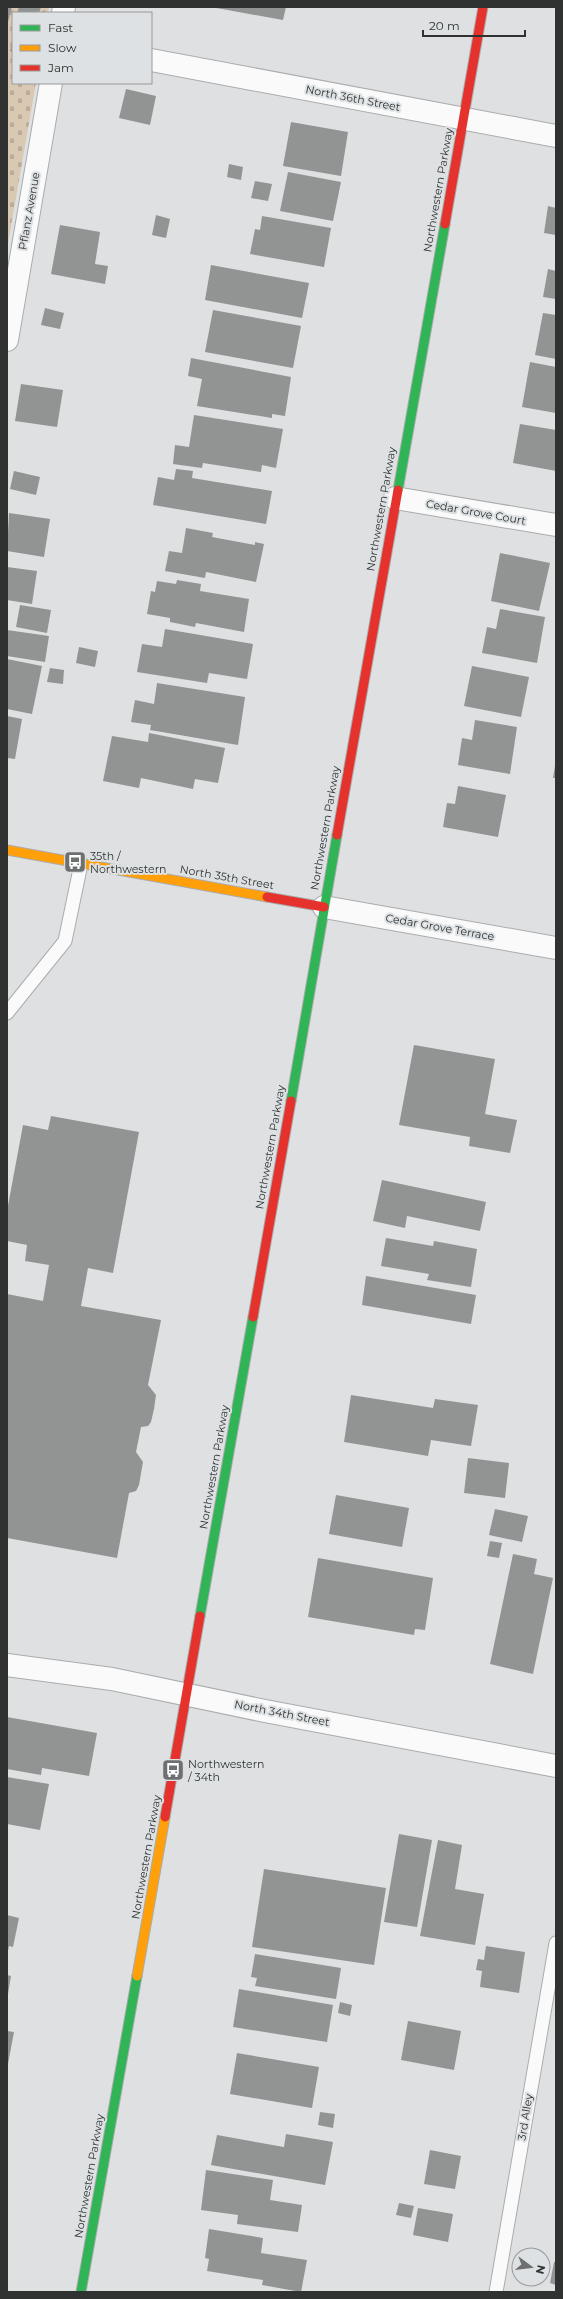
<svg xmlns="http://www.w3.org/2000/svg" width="563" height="2299" viewBox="0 0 563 2299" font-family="Montserrat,sans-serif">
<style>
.cemetery{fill:url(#cemetery-stones)}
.building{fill:#929494}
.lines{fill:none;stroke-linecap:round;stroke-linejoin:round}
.lane-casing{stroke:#aaacad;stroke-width:15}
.street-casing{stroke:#aaacad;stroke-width:24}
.fast-casing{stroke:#aaacad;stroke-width:11}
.slow-casing{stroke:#aaacad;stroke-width:11}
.jam-casing{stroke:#aaacad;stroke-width:11}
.lane{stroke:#fafafb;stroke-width:13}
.street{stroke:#fafafb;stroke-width:22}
.fast{stroke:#30b455;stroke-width:9}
.slow{stroke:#ff9f0a;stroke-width:9}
.jam{stroke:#e5322d;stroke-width:9}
.labels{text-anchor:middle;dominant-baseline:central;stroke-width:4;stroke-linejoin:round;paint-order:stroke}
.street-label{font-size:11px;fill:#303232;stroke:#dde1e3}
.poi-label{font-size:11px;fill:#303232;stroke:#dde1e3;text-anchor:start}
</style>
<defs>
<pattern id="cemetery-stones" width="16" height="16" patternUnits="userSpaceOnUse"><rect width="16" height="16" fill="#dac9b2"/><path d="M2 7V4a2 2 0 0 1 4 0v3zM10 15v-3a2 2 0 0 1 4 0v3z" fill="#bbad9a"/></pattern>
</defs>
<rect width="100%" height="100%" fill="#dee0e2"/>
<path class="cemetery" d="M 7,7 L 49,7 L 48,13 L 13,13 L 13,83 L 36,83 L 7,249 Z"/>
<path class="building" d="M 7,7 L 12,7 L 8,22 L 7,22 Z
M 19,7 L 41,7 L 39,13 L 17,13 Z
M 211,7 L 286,7 L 283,20 Z
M 13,40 L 13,52 L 10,51 Z
M 126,89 L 156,96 L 150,125 L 119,118 Z
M 291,122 L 348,132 L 341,176 L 283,166 Z
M 229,164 L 243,167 L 241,180 L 227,177 Z
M 288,172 L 341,182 L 333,221 L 280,211 Z
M 255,181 L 272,184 L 268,201 L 251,198 Z
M 548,206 L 556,208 L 556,235 L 544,233 Z
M 156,215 L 170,219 L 166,238 L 152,235 Z
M 262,216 L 331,228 L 324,267 L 250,254 L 255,229 L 260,230 Z
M 60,225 L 100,232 L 95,264 L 108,266 L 105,284 L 51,274 Z
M 211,265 L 309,283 L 302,318 L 205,300 Z
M 548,269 L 556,271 L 556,299 L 543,297 Z
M 45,308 L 64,313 L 60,329 L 41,325 Z
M 213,310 L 301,326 L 293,368 L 205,352 Z
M 543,313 L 556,315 L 556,359 L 535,355 Z
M 191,358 L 291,377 L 285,416 L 272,414 L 272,418 L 197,406 L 202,379 L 188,376 Z
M 530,362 L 556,367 L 556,413 L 522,407 Z
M 21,384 L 63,390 L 57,427 L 15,421 Z
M 194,415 L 283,429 L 276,468 L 262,465 L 261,472 L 203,463 L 202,468 L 173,464 L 175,445 L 189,447 Z
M 520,424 L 556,430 L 556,471 L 513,463 Z
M 176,469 L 193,471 L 192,478 L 272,491 L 266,524 L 153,505 L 158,477 L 174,480 Z
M 14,471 L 40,477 L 36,495 L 10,489 Z
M 9,513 L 50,519 L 44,557 L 7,551 Z
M 186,528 L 213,533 L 212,537 L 255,545 L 255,542 L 264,544 L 256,582 L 206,572 L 205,578 L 165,571 L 169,551 L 182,553 Z
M 500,553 L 550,563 L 539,611 L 491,601 Z
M 7,567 L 37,571 L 32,604 L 7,600 Z
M 177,580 L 201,584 L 200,591 L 249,599 L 244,632 L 196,623 L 195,627 L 170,622 L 170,618 L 147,614 L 151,591 L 155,592 L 157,581 L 176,584 Z
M 20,605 L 51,610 L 47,633 L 16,627 Z
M 500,609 L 545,617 L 537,663 L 482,653 L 487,627 L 496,629 Z
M 165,629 L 253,644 L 247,679 L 209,673 L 207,683 L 137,672 L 142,644 L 162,647 Z
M 7,630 L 49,636 L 45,662 L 7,656 Z
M 79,647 L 98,651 L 95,667 L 76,663 Z
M 7,659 L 42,666 L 32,714 L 7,709 Z
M 472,666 L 529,677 L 521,717 L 464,706 Z
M 50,668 L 64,670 L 63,684 L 47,682 Z
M 157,683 L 245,697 L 238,745 L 150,730 L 151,725 L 131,722 L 135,700 L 154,704 Z
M 7,716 L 22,719 L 15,759 L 7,758 Z
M 475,720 L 517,727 L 510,774 L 458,765 L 462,738 L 472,740 Z
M 149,733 L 225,748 L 218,783 L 195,779 L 193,789 L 141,778 L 139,788 L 103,781 L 112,736 L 148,742 Z
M 555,766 L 556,766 L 556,778 L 553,778 Z
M 458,786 L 506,795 L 498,837 L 443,827 L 447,803 L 455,804 Z
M 414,1045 L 495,1059 L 485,1114 L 517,1120 L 510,1153 L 469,1146 L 470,1137 L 399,1125 Z
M 51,1116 L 139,1132 L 113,1273 L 88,1268 L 81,1306 L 161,1320 L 148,1385 L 156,1395 L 154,1409 L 151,1422 L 148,1426 L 141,1427 L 136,1452 L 143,1462 L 139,1485 L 136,1491 L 129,1493 L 117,1558 L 7,1538 L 7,1294 L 43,1301 L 49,1265 L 25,1261 L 27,1245 L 7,1241 L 7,1211 L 23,1125 L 48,1130 Z
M 382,1180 L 486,1202 L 480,1231 L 407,1216 L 405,1228 L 373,1221 Z
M 386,1238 L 433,1246 L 434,1241 L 477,1249 L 471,1287 L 427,1280 L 429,1274 L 381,1266 Z
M 366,1276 L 476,1295 L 471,1324 L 362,1305 Z
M 351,1395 L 433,1408 L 435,1399 L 478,1405 L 471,1446 L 431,1440 L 428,1456 L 344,1442 Z
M 468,1458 L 509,1463 L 505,1498 L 464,1493 Z
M 336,1495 L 409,1508 L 402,1547 L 329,1534 Z
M 495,1509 L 528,1516 L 522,1542 L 489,1535 Z
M 490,1541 L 502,1543 L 499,1558 L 487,1556 Z
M 513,1554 L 537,1559 L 534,1574 L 553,1578 L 533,1674 L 490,1664 Z
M 318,1558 L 433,1578 L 425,1630 L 415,1629 L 414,1635 L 308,1617 Z
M 7,1717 L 97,1733 L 89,1776 L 42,1768 L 41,1775 L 7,1769 Z
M 7,1777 L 49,1784 L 40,1830 L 7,1824 Z
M 399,1834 L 432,1840 L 417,1927 L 384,1922 Z
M 438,1840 L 462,1845 L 455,1889 L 484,1894 L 475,1945 L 420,1936 Z
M 264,1869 L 386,1888 L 374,1965 L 252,1947 Z
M 7,1915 L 19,1918 L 13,1947 L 9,1946 L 8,1951 Z
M 486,1946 L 525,1952 L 519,1993 L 480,1987 L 482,1971 L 476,1970 L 478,1959 L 484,1960 Z
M 255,1954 L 341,1968 L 336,1999 L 255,1986 L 257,1978 L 251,1977 Z
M 7,1975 L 11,1976 L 8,1994 L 7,1994 Z
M 239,1989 L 333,2005 L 327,2042 L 233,2027 Z
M 340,2002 L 352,2005 L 350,2016 L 338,2013 Z
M 408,2021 L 461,2031 L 454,2070 L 401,2060 Z
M 7,2031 L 14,2032 L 8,2064 L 7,2063 Z
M 237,2053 L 319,2067 L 312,2108 L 230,2094 Z
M 320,2112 L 335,2114 L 333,2128 L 318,2125 Z
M 286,2134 L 333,2142 L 325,2185 L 211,2165 L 217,2135 L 284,2147 Z
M 430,2150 L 461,2156 L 455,2189 L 424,2184 Z
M 206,2170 L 273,2180 L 270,2200 L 302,2205 L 298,2232 L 237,2224 L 238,2215 L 201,2210 Z
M 399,2203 L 414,2206 L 411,2218 L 396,2215 Z
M 418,2208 L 453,2214 L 448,2242 L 413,2235 Z
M 209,2229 L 263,2238 L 261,2253 L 307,2260 L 301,2292 L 262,2285 L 263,2280 L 207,2271 L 209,2259 L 205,2258 Z
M 554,2262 L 556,2262 L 556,2285 L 550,2283 Z"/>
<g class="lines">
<g class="lane-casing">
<path id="lane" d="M 7,1013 L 65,941 L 81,864
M 496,2292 L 556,1943"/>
</g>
<g class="street-casing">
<path id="street" d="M 63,13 L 64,7
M 151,60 L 556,136
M 7,340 L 51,83
M 395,498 L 556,525
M 324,907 L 556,948
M 7,1665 L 112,1679 L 265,1711 L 556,1766"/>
</g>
<g class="fast-casing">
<path id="fast" d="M 398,490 L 445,224
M 291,1101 L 337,835
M 200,1616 L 253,1317
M 81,2292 L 137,1976"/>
</g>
<g class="slow-casing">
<path id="slow" d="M 7,850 L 267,897
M 137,1976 L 165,1817"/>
</g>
<g class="jam-casing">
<path id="jam" d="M 445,224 L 483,7
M 337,835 L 398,490
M 267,897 L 324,907
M 253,1317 L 291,1101
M 165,1817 L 200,1616"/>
</g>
<use href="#lane" class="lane"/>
<use href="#street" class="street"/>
<use href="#fast" class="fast"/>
<use href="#slow" class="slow"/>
<use href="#jam" class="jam"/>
</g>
<defs>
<g id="bus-square" transform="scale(1.15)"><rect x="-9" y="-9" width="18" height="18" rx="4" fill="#6d6f70" stroke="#dde1e3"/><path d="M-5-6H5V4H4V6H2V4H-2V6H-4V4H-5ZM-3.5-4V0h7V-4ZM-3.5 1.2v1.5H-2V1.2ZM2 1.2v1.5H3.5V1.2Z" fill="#fff"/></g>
</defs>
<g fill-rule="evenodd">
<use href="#bus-square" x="75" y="862"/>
<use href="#bus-square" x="173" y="1770"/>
</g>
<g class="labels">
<g class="street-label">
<text transform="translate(353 98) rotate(11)">North 36th Street</text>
<text transform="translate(438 190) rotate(-80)">Northwestern Parkway</text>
<text transform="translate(29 211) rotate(-80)">Pflanz Avenue</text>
<text transform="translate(381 509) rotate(-80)">Northwestern Parkway</text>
<text transform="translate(476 512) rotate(10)">Cedar Grove Court</text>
<text transform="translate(325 828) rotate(-80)">Northwestern Parkway</text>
<text transform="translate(227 877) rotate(10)">North 35th Street</text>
<text transform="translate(440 927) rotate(10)">Cedar Grove Terrace</text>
<text transform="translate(270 1147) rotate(-80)">Northwestern Parkway</text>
<text transform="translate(214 1467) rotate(-80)">Northwestern Parkway</text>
<text transform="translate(282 1713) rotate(11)">North 34th Street</text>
<text transform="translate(146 1857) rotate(-80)">Northwestern Parkway</text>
<text transform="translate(525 2117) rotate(-81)">3rd Alley</text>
<text transform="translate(89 2176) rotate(-80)">Northwestern Parkway</text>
</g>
<g class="poi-label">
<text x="90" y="856">35th /<tspan x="90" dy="13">Northwestern</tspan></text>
<text x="188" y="1764">Northwestern<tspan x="188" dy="13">/ 34th</tspan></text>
</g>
</g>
<rect width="563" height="2299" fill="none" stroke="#303232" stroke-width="16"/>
<rect x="12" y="12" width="140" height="72" fill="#dde1e3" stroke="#989b9c"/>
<rect x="20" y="25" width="20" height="6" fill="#30b455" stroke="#989b9c"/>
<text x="48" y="32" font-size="12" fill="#303232">Fast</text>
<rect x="20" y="45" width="20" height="6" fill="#ff9f0a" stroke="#989b9c"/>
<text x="48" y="52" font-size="12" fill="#303232">Slow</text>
<rect x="20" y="65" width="20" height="6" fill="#e5322d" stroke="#989b9c"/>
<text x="48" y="72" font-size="12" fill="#303232">Jam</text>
<g transform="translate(531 2267) rotate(105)"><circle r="19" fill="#dde1e3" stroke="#989b9c"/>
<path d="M0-3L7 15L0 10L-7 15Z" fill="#6d6f70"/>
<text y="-6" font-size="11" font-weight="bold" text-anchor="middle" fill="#303232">N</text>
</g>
<path d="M423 30v6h102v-6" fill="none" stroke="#303232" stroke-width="2"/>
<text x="429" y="30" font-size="12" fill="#303232" stroke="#dde1e3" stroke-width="3" paint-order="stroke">20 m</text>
</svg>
